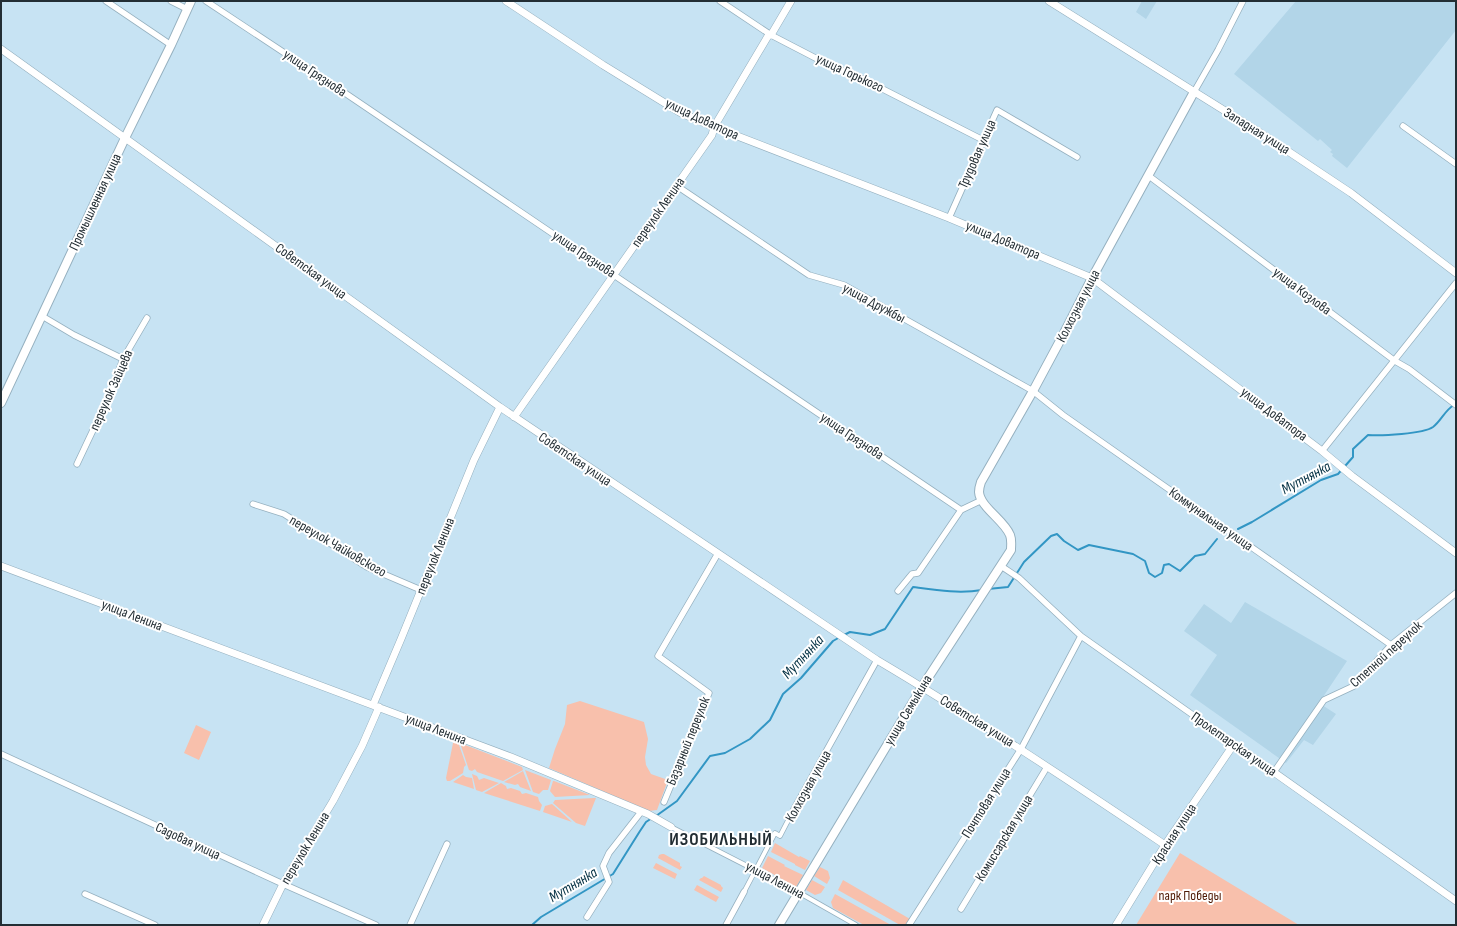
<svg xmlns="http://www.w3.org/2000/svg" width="1457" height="926" viewBox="0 0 1457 926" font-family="'Sofia Sans Condensed',sans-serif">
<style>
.built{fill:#b2d5e8}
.green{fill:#f8c0ac}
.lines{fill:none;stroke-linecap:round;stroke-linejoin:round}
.stream{stroke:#3296c4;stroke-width:2}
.pedestrian-casing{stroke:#95b0bf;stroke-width:5.5}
.minor-casing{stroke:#95b0bf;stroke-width:7}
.tertiary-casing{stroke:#95b0bf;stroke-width:8}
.secondary-casing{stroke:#95b0bf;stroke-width:10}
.pedestrian{stroke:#fff;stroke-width:4}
.minor{stroke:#fff;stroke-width:5.5}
.tertiary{stroke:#fff;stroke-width:7}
.secondary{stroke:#fff;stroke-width:8}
.labels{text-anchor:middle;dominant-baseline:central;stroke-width:4;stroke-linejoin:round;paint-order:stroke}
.street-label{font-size:14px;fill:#232e34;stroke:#fff}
.park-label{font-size:14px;fill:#4f1a05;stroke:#fff}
.water-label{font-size:15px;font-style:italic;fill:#022f42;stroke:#fff}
.district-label{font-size:18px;font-weight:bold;letter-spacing:1px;fill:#232e34;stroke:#fff}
</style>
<rect width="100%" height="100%" fill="#c7e3f3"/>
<path class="built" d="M 1142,1 L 1157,1 L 1146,19 L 1136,12 Z
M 1296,1 L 1456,1 L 1456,30 L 1347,168 L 1332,156 L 1333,154 L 1330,152 L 1332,150 L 1320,139 L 1318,141 L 1234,74 Z
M 1245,602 L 1347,661 L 1319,703 L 1336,714 L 1313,745 L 1304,740 L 1286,763 L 1190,695 L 1217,655 L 1184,631 L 1204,604 L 1231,623 Z"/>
<path class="green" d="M 580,701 L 644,722 L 648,739 L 645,757 L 646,765 L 651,774 L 668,780 L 657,810 L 649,811 L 549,768 L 555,749 L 565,724 L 567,705 Z
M 196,725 L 211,732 L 199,760 L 184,753 Z
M 455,741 L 458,742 L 466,765 L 464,767 L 463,773 L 450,781 L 447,781 L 446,778 L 453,743 Z
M 460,743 L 522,767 L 523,770 L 503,781 L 477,772 L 475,769 L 472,771 L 469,770 Z
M 525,770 L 551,780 L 548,790 L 543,790 L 539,794 L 533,792 Z
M 523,771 L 531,791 L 520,787 L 518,784 L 515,785 L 504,782 Z
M 472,774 L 477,776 L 479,780 L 484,778 L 499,783 L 482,792 L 476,790 Z
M 463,775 L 466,777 L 472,778 L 474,789 L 453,782 Z
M 553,781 L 554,781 L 590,795 L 555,797 L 550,791 Z
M 501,783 L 506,786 L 507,789 L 511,788 L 520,791 L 522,794 L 526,793 L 538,797 L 539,801 L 542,805 L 540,811 L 484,793 Z
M 594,798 L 596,798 L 585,826 L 576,823 L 553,803 L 555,800 Z
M 552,804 L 572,822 L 543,812 L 545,806 Z
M 775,843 L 799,857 L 800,856 L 810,861 L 805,870 L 795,865 L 795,864 L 771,852 Z
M 1180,853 L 1299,925 L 1136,925 Z
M 662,854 L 664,854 L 680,863 L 680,866 L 682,867 L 680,870 L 658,858 L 659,855 Z
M 768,856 L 785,865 L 784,866 L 803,875 L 796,887 L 762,868 Z
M 656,863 L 677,874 L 675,879 L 653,868 Z
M 820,867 L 828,871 L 830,878 L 827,884 L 814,876 Z
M 704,876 L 721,885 L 721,886 L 723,888 L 721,892 L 699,880 L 701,878 L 702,878 Z
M 812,880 L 825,887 L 821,893 L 815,895 L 806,890 Z
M 843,880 L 910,919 L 906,925 L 900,925 L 838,890 Z
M 697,885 L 719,897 L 716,902 L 694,890 Z
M 835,894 L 891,925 L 864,925 L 833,908 L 831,902 Z"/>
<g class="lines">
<path class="stream" d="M 1238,529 L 1252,522 L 1321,480 L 1338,474 L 1353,457 L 1353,449 L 1368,435 C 1381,436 1423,434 1433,427 C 1441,421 1445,410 1454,405
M 988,589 L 1008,587 L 1024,562 L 1051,536 L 1057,534 L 1064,541 L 1078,550 L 1089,545 L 1133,554 L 1145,561 L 1149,573 L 1155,577 L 1162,573 L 1164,565 L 1169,564 L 1180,571 L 1195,556 L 1205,554 L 1217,539
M 844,635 L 850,632 L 870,635 L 885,629 L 913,587 C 935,590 959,594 982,590
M 656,816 L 677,801 L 710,756 L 725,753 L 750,739 L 770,720 L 783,694 L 801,678 L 833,641 L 840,637
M 532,925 L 541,917 L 613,874 L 640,831 L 646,822 L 652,818"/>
<g class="pedestrian-casing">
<path id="pedestrian" d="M 671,827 L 798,892 L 856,925
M 744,892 L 775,833 L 780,836 L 794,809"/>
</g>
<g class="minor-casing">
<path id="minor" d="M 106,1 L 171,45
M 171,1 L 187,9
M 206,1 L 342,91 L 961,510
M 720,1 L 771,35 L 827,64 L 863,79 L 983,140
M 1194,92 L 1218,50 L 1243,1
M 1403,126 L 1456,164
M 1149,176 L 1395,361 L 1409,369 L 1456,405
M 677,186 L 809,275 L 844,285 L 1033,391 L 1063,415 L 1391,645
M 949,218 L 997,110 L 1077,157
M 42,316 L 74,335 L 123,359
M 1322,451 L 1456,283
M 77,464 L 111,392 L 123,359 L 147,318
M 253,504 L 284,514 L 367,567 L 421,590
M 1001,566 L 1019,578 L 1081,636 L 1234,744
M 898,591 L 912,574 L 918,573 L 961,510 L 982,500
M 1,754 L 283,884 L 376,925
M 1274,772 L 1324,700 L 1354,686 L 1391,645 L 1456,593
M 664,802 L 709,693 L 658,656 L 717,555
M 794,809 L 877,660
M 85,894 L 155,925
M 961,909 L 1047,767
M 587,917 L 609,882 L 603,866 L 609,853 L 641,812
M 410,925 L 447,844
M 726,925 L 744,892
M 909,925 L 1021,749 L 1081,636"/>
</g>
<g class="tertiary-casing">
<path id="tertiary" d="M 506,1 L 603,65 L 681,113 L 714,127 L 949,218 L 1092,278 L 1322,451 L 1352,476 L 1456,553
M 1049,1 L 1262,134 L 1351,193 L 1456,273
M 1,49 L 500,407 L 877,660 C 975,718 1070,781 1165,845
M 514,417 L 712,135 L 714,127 L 768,36 L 771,35 L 791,1
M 1,566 L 511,757 L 648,814 L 671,827
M 373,705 L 401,639 L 474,460 L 500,407
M 263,925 L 283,884 L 333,801 L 362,746 L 379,707
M 1116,925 L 1165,845 L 1234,744 L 1456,901"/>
</g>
<g class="secondary-casing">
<path id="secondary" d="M 1,403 L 125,138 L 171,45 L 191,1
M 779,925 L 922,687 L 1011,550 C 1011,545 1012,540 1010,535 C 1004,520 980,507 979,492 C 979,489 980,485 981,482 L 1033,391 L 1062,337 L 1092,278 L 1194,92"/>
</g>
<use href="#pedestrian" class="pedestrian"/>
<use href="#minor" class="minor"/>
<use href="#tertiary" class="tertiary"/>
<use href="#secondary" class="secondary"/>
</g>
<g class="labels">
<g class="street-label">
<text transform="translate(315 73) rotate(34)">улица Грязнова</text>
<text transform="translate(850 73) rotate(25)">улица Горького</text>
<text transform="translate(702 119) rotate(25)">улица Доватора</text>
<text transform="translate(1257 131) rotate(32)">Западная улица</text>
<text transform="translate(977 154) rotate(-66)">Трудовая улица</text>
<text transform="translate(95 202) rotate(-65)">Промышленная улица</text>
<text transform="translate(658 212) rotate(-55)">переулок Ленина</text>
<text transform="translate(1003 240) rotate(23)">улица Доватора</text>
<text transform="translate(584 254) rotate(34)">улица Грязнова</text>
<text transform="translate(311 271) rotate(36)">Советская улица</text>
<text transform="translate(1302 291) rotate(37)">улица Козлова</text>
<text transform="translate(874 303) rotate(28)">улица Дружбы</text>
<text transform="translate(1078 306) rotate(-63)">Колхозная улица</text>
<text transform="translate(111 390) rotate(-66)">переулок Зайцева</text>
<text transform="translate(1274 414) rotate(37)">улица Доватора</text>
<text transform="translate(852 436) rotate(34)">улица Грязнова</text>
<text transform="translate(575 459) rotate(34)">Советская улица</text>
<text transform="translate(1211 519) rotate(35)">Коммунальная улица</text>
<text transform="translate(338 546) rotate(30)">переулок Чайковского</text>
<text transform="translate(435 556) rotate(-68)">переулок Ленина</text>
<text transform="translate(132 615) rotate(21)">улица Ленина</text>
<text transform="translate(1386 654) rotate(-42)">Степной переулок</text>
<text transform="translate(908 710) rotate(-59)">улица Семыкина</text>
<text transform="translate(977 721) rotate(32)">Советская улица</text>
<text transform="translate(436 729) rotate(21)">улица Ленина</text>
<text transform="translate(688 741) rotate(-68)">Базарный переулок</text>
<text transform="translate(1234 744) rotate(35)">Пролетарская улица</text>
<text transform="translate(808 786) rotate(-61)">Колхозная улица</text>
<text transform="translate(986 803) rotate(-58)">Почтовая улица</text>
<text transform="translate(1174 834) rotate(-57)">Красная улица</text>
<text transform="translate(1004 838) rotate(-59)">Комиссарская улица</text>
<text transform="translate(188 841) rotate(25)">Садовая улица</text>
<text transform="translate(305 848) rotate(-59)">переулок Ленина</text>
<text transform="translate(775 880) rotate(28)">улица Ленина</text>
</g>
<g class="park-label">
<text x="1190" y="895">парк Победы</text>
</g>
<g class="water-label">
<text transform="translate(1306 478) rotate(-28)">Мутнянка</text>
<text transform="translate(803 657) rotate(-47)">Мутнянка</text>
<text transform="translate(573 885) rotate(-31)">Мутнянка</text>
</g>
<g class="district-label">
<text x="721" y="839">ИЗОБИЛЬНЫЙ</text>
</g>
</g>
<rect width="1457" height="926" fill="none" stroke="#232e34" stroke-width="4"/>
</svg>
